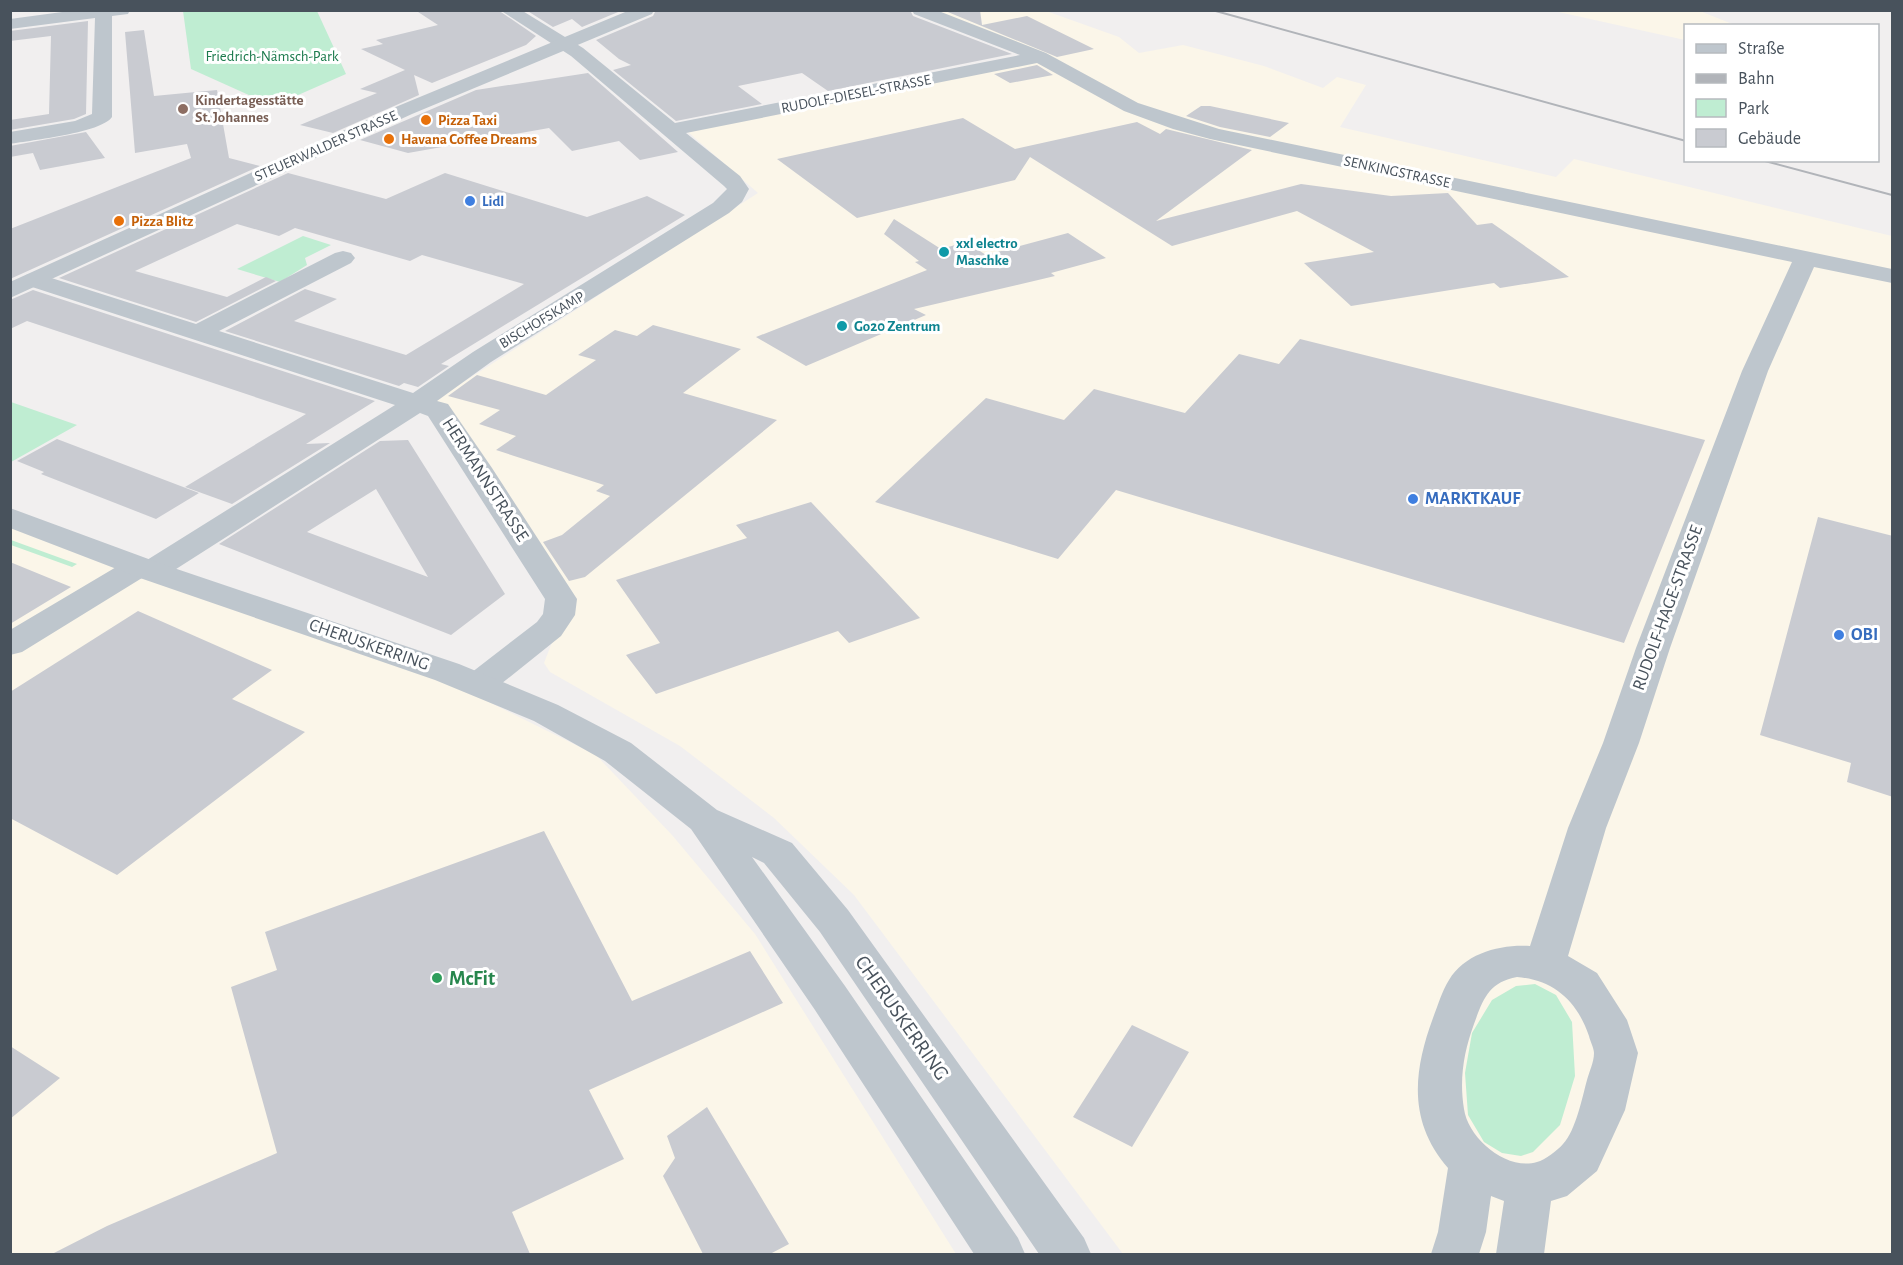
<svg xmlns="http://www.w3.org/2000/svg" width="1903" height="1265" viewBox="0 0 1903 1265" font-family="'Alegreya Sans',sans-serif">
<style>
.commercial{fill:#fbf6e9}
.green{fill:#bfedd2}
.building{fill:#c9cbd1;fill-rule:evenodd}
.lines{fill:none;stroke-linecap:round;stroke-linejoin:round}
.minor{fill:#bec6cd;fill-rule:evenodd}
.tertiary{fill:#bec6cd;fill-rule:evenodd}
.rail{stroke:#b1b4b9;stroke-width:2}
.education-dot{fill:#8d6e63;stroke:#fff;stroke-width:2}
.food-dot{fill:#e8710a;stroke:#fff;stroke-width:2}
.shop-dot{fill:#3f7fe0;stroke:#fff;stroke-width:2}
.culture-dot{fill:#0f9aa8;stroke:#fff;stroke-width:2}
.leisure-dot{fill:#2e9e5b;stroke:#fff;stroke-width:2}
.labels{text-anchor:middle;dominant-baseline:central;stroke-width:6;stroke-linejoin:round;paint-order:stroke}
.far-park-label{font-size:15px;fill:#1b7a4c;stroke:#fff}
.far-street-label{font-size:15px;fill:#48525c;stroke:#fff}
.far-education-label{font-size:15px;font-weight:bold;fill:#785e54;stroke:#fff;text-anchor:start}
.far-food-label{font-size:15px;font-weight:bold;fill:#c56008;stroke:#fff;text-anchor:start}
.far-shop-label{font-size:15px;font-weight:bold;fill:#366cbe;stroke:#fff;text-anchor:start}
.far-culture-label{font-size:15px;font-weight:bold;fill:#0d838f;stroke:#fff;text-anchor:start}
.street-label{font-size:18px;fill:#48525c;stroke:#fff}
.shop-label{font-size:18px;font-weight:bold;fill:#366cbe;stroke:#fff;text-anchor:start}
.near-leisure-label{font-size:21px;font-weight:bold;fill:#27864d;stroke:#fff;text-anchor:start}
.near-street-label{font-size:21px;fill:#48525c;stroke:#fff}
</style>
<rect width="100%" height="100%" fill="#f1efef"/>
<path class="commercial" d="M 925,11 L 1046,11 L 1119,37 L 1139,53 L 1183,45 L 1264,66 L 1323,88 L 1337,77 L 1366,85 L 1340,127 L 1556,177 L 1574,159 L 1892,236 L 1892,1254 L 1123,1254 L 854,895 L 774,818 L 680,746 L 550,672 L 544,663 L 563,614 L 434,401 L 758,193 L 688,132 L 1038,58 Z
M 1554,11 L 1700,11 L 1735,25 L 1686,26 L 1685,40 Z
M 10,518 L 438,672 L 491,703 L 596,755 L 672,835 L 755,934 L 956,1254 L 11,1254 Z"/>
<path class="green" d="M 183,11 L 317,11 L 346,74 L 273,106 L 191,69 Z
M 303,236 L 331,245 L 305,258 L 307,265 L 280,282 L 237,269 Z
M 11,402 L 77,425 L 11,462 Z
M 10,540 L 11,540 L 77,564 L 72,567 L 11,545 Z
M 1535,984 L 1556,995 L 1572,1022 L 1575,1076 L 1560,1125 L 1533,1152 L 1521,1156 L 1502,1153 L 1484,1142 L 1468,1115 L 1465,1073 L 1472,1033 L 1492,1000 L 1516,986 Z"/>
<path class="building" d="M 415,10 L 498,10 L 536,36 L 526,45 L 432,83 L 414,75 L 419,95 L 333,133 L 300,125 L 377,93 L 360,89 L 405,70 L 361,49 L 383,44 L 376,40 L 438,25 Z
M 526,10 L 623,10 L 582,27 L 572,19 L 553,27 Z
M 656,10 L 910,10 L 913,16 L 1012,54 L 828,91 L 802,73 L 738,86 L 762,104 L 676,121 L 613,70 L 631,65 L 619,59 L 596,40 L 653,16 Z
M 943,10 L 980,10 L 982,25 L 1027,16 L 1094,49 L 1057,57 Z
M 88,21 L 86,114 L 74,119 L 10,130 L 10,120 L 49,114 L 51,36 L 10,41 L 10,31 Z
M 144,30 L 154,96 L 217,90 L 229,158 L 260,166 L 10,279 L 10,229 L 191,158 L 187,144 L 135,153 L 125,32 Z
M 1037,65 L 1053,75 L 1010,83 L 994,74 Z
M 588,73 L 678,152 L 640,160 L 619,141 L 572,151 L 549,128 L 408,153 L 360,140 L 476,90 Z
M 1201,106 L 1210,106 L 1289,123 L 1270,137 L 1220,127 L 1186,116 Z
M 963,118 L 1015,149 L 1137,122 L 1160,134 L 1166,129 L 1252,150 L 1156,221 L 1301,184 L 1391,196 L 1448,193 L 1477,225 L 1492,223 L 1569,277 L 1500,288 L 1494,283 L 1351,306 L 1304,263 L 1374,252 L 1297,211 L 1172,246 L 1030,157 L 1015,180 L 857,218 L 777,159 Z
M 86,132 L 105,158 L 40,170 L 33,153 L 10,157 L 10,146 Z
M 288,173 L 386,199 L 445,173 L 587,217 L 647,196 L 685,215 L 441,364 L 449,366 L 418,387 L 404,383 L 399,386 L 225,331 L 305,289 L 337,299 L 294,321 L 406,355 L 524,284 L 422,255 L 410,261 L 295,228 L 279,236 L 237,224 L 135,271 L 227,297 L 266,277 L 276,281 L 196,322 L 59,278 Z
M 894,219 L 941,249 L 966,242 L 986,255 L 1068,233 L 1106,258 L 1051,273 L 1055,276 L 914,309 L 926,315 L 806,366 L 756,337 L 927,270 L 915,262 L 919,261 L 884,234 Z
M 33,290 L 375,401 L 306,444 L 330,443 L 232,504 L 185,487 L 306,414 L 27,321 L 10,329 L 10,300 Z
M 653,325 L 741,349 L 683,393 L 777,420 L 585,577 L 569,581 L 543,542 L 562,535 L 610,496 L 596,491 L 604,485 L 496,450 L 516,436 L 479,424 L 500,410 L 448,396 L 477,375 L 546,395 L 596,360 L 578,355 L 615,330 L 637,336 Z
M 1300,339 L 1705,440 L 1624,643 L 1116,490 L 1058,559 L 875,502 L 986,398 L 1064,420 L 1094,389 L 1185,413 L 1239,354 L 1279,364 Z
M 57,439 L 199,493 L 156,519 L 41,474 L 44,472 L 17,461 Z
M 408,440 L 505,594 L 451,635 L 219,544 L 380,441 ZM 376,489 L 428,577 L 307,532 Z
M 811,502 L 920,618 L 849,643 L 838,631 L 656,694 L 626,655 L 660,643 L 616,580 L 747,538 L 736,525 Z
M 1818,517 L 1893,536 L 1893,797 L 1847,782 L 1851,763 L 1760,735 Z
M 10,562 L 71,587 L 10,624 Z
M 138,611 L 272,670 L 232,699 L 305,732 L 117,875 L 10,818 L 10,692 Z
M 544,831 L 632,1001 L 750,951 L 783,1003 L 589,1090 L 624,1159 L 512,1212 L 530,1254 L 52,1254 L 107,1226 L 277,1153 L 231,987 L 277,970 L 265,932 Z
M 1132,1025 L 1189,1052 L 1132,1147 L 1073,1117 Z
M 10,1046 L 60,1078 L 10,1119 Z
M 707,1107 L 789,1244 L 770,1254 L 703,1254 L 663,1176 L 675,1158 L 667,1136 Z"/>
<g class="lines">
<path class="minor" d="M 77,10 L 130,10 L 128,14 L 112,16 L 112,117 C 101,133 32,140 10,144 L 10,132 L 75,121 L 92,114 L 95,18 L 10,29 L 10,19 Z
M 500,10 L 521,10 L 583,48 L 675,123 L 1020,55 L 914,14 L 912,10 L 936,10 L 1046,53 L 1138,103 L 1219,129 L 1892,269 L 1892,283 L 1814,267 L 1768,371 L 1670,648 L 1639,743 L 1606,828 L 1568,956 L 1597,973 L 1627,1020 L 1638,1053 L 1625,1110 L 1597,1171 L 1567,1196 L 1551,1201 L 1544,1254 L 1496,1254 L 1504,1201 L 1491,1196 L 1486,1232 L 1479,1254 L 1431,1254 L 1438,1232 L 1448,1168 C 1408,1122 1413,1072 1433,1018 C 1438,1005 1442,991 1449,980 C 1465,953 1501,944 1530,946 L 1568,828 L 1603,743 L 1636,648 L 1742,371 L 1792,262 L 1210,139 L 1173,129 L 1124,111 L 1037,63 L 686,133 L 740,176 L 749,189 L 742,202 L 729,213 L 491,362 L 437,401 L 448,404 L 492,468 L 577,599 L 575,615 L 561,636 L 491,692 L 479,695 L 467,692 L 462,684 L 467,676 L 537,622 L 543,614 L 545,599 L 428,416 L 420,413 L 162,578 L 151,580 L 142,578 L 22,652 L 10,655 L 10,630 L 128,560 L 139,558 L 147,560 L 395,405 L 26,285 L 22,280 L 26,275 L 34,273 L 42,275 L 196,324 L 335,253 L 343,251 L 351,253 L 355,258 L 351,263 L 219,331 L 413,393 L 473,352 L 713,203 L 727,189 L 724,186 L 571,56 ZM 1517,977 C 1554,980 1577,1001 1589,1036 C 1590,1041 1594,1048 1594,1053 C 1594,1062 1589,1072 1587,1080 C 1582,1098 1576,1130 1563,1144 C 1558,1150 1545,1160 1537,1162 C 1506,1171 1468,1138 1464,1109 C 1459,1079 1464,1051 1474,1024 C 1483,999 1489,982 1517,977 Z"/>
<path class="tertiary" d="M 630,10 L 654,10 L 652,14 L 412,114 L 10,298 L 10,282 L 398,106 Z
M 10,508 L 162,564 L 459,664 L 558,705 L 631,743 L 717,810 L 792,843 L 848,910 L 1084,1238 L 1091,1254 L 1039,1254 L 820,932 L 764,863 L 752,857 L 845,986 L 1018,1238 L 1025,1254 L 974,1254 L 815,1010 L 691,829 L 605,761 L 534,721 L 435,680 L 140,578 L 10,528 Z"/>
<path class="rail" d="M 1212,10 L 1686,141
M 1761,160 L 1892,195"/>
</g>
<circle class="education-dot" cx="183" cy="109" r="6"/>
<g class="food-dot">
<circle cx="426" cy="120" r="6"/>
<circle cx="389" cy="139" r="6"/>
<circle cx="119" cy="221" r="6"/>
</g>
<g class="shop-dot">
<circle cx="470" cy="201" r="6"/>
<circle cx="1413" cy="499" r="6"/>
<circle cx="1839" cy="635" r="6"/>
</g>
<g class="culture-dot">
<circle cx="944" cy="252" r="6"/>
<circle cx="842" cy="326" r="6"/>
</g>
<circle class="leisure-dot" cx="437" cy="978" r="6"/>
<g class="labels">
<g class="far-park-label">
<text x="272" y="56">Friedrich-Nämsch-Park</text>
</g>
<g class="far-street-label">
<text transform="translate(856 94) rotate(-11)">RUDOLF-DIESEL-STRASSE</text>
<text transform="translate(326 146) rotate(-24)">STEUERWALDER STRASSE</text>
<text transform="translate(1397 172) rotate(12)">SENKINGSTRASSE</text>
<text transform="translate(542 320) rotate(-31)">BISCHOFSKAMP</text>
</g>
<g class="far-education-label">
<text x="195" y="100">Kindertagesstätte<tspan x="195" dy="17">St. Johannes</tspan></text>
</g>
<g class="far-food-label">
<text x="438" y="120">Pizza Taxi</text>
<text x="401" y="139">Havana Coffee Dreams</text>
<text x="131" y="221">Pizza Blitz</text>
</g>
<g class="far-shop-label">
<text x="482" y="201">Lidl</text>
</g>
<g class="far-culture-label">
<text x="956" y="243">xxl electro<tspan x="956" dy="17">Maschke</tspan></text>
<text x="854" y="326">Go20 Zentrum</text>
</g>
<g class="street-label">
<text transform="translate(485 480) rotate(57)">HERMANNSTRASSE</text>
<text transform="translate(1668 608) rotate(-70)">RUDOLF-HAGE-STRASSE</text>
<text transform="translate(369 645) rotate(19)">CHERUSKERRING</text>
</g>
<g class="shop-label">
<text x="1425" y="499">MARKTKAUF</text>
<text x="1851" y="635">OBI</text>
</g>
<g class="near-leisure-label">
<text x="449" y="978">McFit</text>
</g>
<g class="near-street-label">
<text transform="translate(902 1018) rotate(55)">CHERUSKERRING</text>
</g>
</g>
<rect width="1903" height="1265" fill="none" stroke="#48525c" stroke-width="24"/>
<rect x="1684" y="24" width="195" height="138" fill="#ffffff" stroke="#b6babe" stroke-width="1.5"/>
<rect x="1696" y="44" width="30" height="9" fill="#bec6cd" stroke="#b6babe" stroke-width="1.5"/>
<text x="1738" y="54" font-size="18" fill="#48525c">Straße</text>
<rect x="1696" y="74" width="30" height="9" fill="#b1b4b9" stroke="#b6babe" stroke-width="1.5"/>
<text x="1738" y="84" font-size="18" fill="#48525c">Bahn</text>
<rect x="1696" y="99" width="30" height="18" fill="#bfedd2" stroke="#b6babe" stroke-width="1.5"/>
<text x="1738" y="114" font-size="18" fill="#48525c">Park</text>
<rect x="1696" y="129" width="30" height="18" fill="#c9cbd1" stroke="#b6babe" stroke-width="1.5"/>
<text x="1738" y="144" font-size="18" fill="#48525c">Gebäude</text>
</svg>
